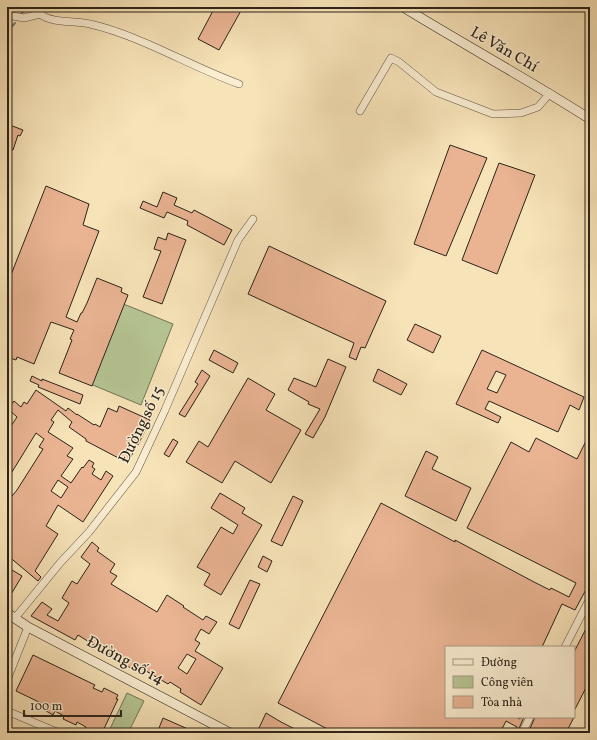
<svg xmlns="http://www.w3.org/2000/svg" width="597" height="740" viewBox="0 0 597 740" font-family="Vollkorn,serif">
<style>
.green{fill:#b6c594;stroke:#707456}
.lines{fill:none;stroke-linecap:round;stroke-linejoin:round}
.stream{stroke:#6f8074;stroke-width:2}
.building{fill:#eab493;stroke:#2b2319;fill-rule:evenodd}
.street-casing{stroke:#5e5341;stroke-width:8}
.secondary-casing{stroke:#2b2319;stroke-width:10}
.street{stroke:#faedd1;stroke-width:7}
.secondary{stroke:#faedd1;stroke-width:9}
.labels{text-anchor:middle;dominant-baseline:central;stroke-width:3;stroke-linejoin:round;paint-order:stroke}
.street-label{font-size:16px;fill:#2b2319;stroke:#faedd1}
</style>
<rect width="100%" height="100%" fill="#f7e3b8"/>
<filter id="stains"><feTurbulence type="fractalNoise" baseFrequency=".005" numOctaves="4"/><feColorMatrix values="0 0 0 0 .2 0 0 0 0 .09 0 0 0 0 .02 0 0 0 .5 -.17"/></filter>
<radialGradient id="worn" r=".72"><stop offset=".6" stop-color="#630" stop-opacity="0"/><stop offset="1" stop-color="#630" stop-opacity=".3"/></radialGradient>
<path class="green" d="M 121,303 L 173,324 L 141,405 L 88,383 Z
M 127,693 L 144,701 L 128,733 L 108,733 Z"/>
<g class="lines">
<path class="stream" d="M 22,13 L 27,7
M 7,32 L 15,23"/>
</g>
<path class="building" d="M 215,7 L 243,7 L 219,50 L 198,39 Z
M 7,124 L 23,130 L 20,136 L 18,135 L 13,150 L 11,150 L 8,160 Z
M 450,145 L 487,158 L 446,256 L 414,244 Z
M 499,163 L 535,175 L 497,274 L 462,260 Z
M 46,186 L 89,204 L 83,225 L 99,231 L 66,317 L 77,322 L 81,313 L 82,313 L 87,303 L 97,278 L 122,288 L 121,292 L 128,295 L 92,386 L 59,373 L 72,340 L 70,339 L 74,330 L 51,322 L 34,364 L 17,357 L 16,360 L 7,357 L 7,285 Z
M 163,192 L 177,198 L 174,205 L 192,213 L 194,210 L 232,230 L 224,245 L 187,225 L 188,221 L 167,212 L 164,218 L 140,208 L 143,201 L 157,207 Z
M 168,233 L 186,240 L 162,304 L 143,297 L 161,251 L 154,249 L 158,237 L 166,240 Z
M 269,246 L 386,301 L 365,348 L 361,347 L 356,360 L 349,357 L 354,343 L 248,294 Z
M 415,324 L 441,336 L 433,353 L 407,340 Z
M 214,350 L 238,363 L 233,373 L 209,360 Z
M 482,350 L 584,397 L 579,410 L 570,405 L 558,432 L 489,401 L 485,409 L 501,417 L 498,423 L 456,404 ZM 496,371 L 506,375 L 497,393 L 487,389 Z
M 328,359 L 346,367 L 325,417 L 313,438 L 305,434 L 320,409 L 308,404 L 309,402 L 288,390 L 294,378 L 316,387 Z
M 378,369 L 407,384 L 401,395 L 373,381 Z
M 202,370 L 210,376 L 185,417 L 179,414 L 198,384 L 195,382 Z
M 32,376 L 42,381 L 42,379 L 83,395 L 80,404 L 38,387 L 39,385 L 30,381 Z
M 248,378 L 275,394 L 266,410 L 301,430 L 271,483 L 235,461 L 222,483 L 186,462 L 199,441 L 208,447 Z
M 36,390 L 66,411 L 68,408 L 77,415 L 77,414 L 94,425 L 95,424 L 100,427 L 108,408 L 117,412 L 119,406 L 150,420 L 138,445 L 137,444 L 128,463 L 86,441 L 86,439 L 69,427 L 72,422 L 58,410 L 51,420 L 54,422 L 48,432 L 73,448 L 67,456 L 73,459 L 61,476 L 71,483 L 82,467 L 83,468 L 89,460 L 94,463 L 92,467 L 95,469 L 92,474 L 101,480 L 106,471 L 113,476 L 83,522 L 58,505 L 46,526 L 58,534 L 35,571 L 41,577 L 38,581 L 7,555 L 7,500 L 11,495 L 12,496 L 17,490 L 43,449 L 39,447 L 44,439 L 36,433 L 7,480 L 7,424 L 11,426 L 17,417 L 8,409 L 14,401 L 21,407 L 24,402 L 27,404 ZM 58,480 L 68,487 L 61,498 L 51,491 Z
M 590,433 L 590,582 L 575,610 L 562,604 L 542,647 L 446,647 L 446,717 L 516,717 L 520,719 L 521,717 L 524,717 L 517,733 L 513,733 L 517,727 L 506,721 L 500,733 L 335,733 L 278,703 L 381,503 L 455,542 L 455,540 L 534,582 L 550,590 L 551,588 L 569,597 L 576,583 L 467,528 L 511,442 L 529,452 L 536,438 L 577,459 Z
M 173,439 L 178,442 L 169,457 L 164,454 Z
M 426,451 L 438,457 L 432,469 L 471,488 L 456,521 L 405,496 Z
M 220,493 L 245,508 L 242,513 L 262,525 L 221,595 L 204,585 L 210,574 L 197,567 L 221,527 L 233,534 L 238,525 L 211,508 Z
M 293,496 L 303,501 L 282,546 L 271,541 Z
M 92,542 L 99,548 L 97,551 L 115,564 L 110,572 L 117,576 L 111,584 L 157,612 L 167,595 L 184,606 L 183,607 L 203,620 L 206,616 L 217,622 L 209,634 L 201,629 L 195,640 L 200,643 L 195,651 L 223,668 L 201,705 L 180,692 L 181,689 L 170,682 L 168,684 L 136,665 L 134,670 L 78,635 L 75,640 L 31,616 L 42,602 L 52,609 L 47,615 L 58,621 L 69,603 L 62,598 L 72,581 L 77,584 L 90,564 L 81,557 ZM 187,654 L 196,659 L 187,674 L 178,668 Z
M 263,556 L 272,561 L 267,572 L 258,567 Z
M 7,567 L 22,576 L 7,601 Z
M 250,580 L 260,584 L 239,629 L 229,624 Z
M 590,621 L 590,680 L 574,711 L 574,652 Z
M 33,655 L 95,685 L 93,688 L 102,692 L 104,688 L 118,695 L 116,699 L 118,699 L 102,733 L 94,733 L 85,729 L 86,727 L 77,722 L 76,725 L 63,719 L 64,716 L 55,711 L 53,715 L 41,708 L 43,704 L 16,691 Z
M 266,713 L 281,722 L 303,733 L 269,733 L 259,728 Z
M 535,717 L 574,717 L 568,729 L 575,733 L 528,733 Z
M 163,718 L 197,733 L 157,733 Z"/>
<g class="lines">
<g class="street-casing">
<path id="street" d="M 40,14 C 53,24 74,20 90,24 C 142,36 189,66 239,84
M 7,15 L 24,18 L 40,14 L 43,7
M 360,111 L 391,58 L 399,62 L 436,92 L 493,114 L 521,113 L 538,107 L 550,93
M 15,618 L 60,563 L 89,532 L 136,472 L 165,410 L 238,240 L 253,219
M 565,647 L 590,598
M 7,680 L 28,627
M 7,711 L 59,733
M 522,733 L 530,717"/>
</g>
<g class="secondary-casing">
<path id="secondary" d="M 403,7 C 465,45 529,80 590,119
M 7,613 L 28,627 L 230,733"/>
</g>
<use href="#street" class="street"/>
<use href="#secondary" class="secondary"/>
</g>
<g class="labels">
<g class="street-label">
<text transform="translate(504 50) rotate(30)">Lê Văn Chí</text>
<text transform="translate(142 425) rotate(-64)">Đường số 15</text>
<text transform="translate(125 661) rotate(28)">Đường số 14</text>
</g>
</g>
<rect width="597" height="740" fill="none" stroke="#f7e3b8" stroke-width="24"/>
<rect x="8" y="8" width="581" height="724" fill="none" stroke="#2b2319" stroke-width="2"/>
<rect x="12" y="12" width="573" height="716" fill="none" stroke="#2b2319"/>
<rect x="445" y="646" width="130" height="72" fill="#faedd1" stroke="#a79c87"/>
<rect x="453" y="659" width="20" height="6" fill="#faedd1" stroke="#a79c87"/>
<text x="481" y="666" font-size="12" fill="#2b2319">Đường</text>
<rect x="453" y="676" width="20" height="12" fill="#b6c594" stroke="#a79c87"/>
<text x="481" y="686" font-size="12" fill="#2b2319">Công viên</text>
<rect x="453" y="696" width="20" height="12" fill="#eab493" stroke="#a79c87"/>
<text x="481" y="706" font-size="12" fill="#2b2319">Tòa nhà</text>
<path d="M24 710v6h97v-6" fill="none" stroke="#2b2319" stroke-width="2"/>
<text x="30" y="710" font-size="12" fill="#2b2319" stroke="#faedd1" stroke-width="3" paint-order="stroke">100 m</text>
<rect width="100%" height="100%" filter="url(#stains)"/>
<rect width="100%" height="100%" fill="url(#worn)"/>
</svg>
